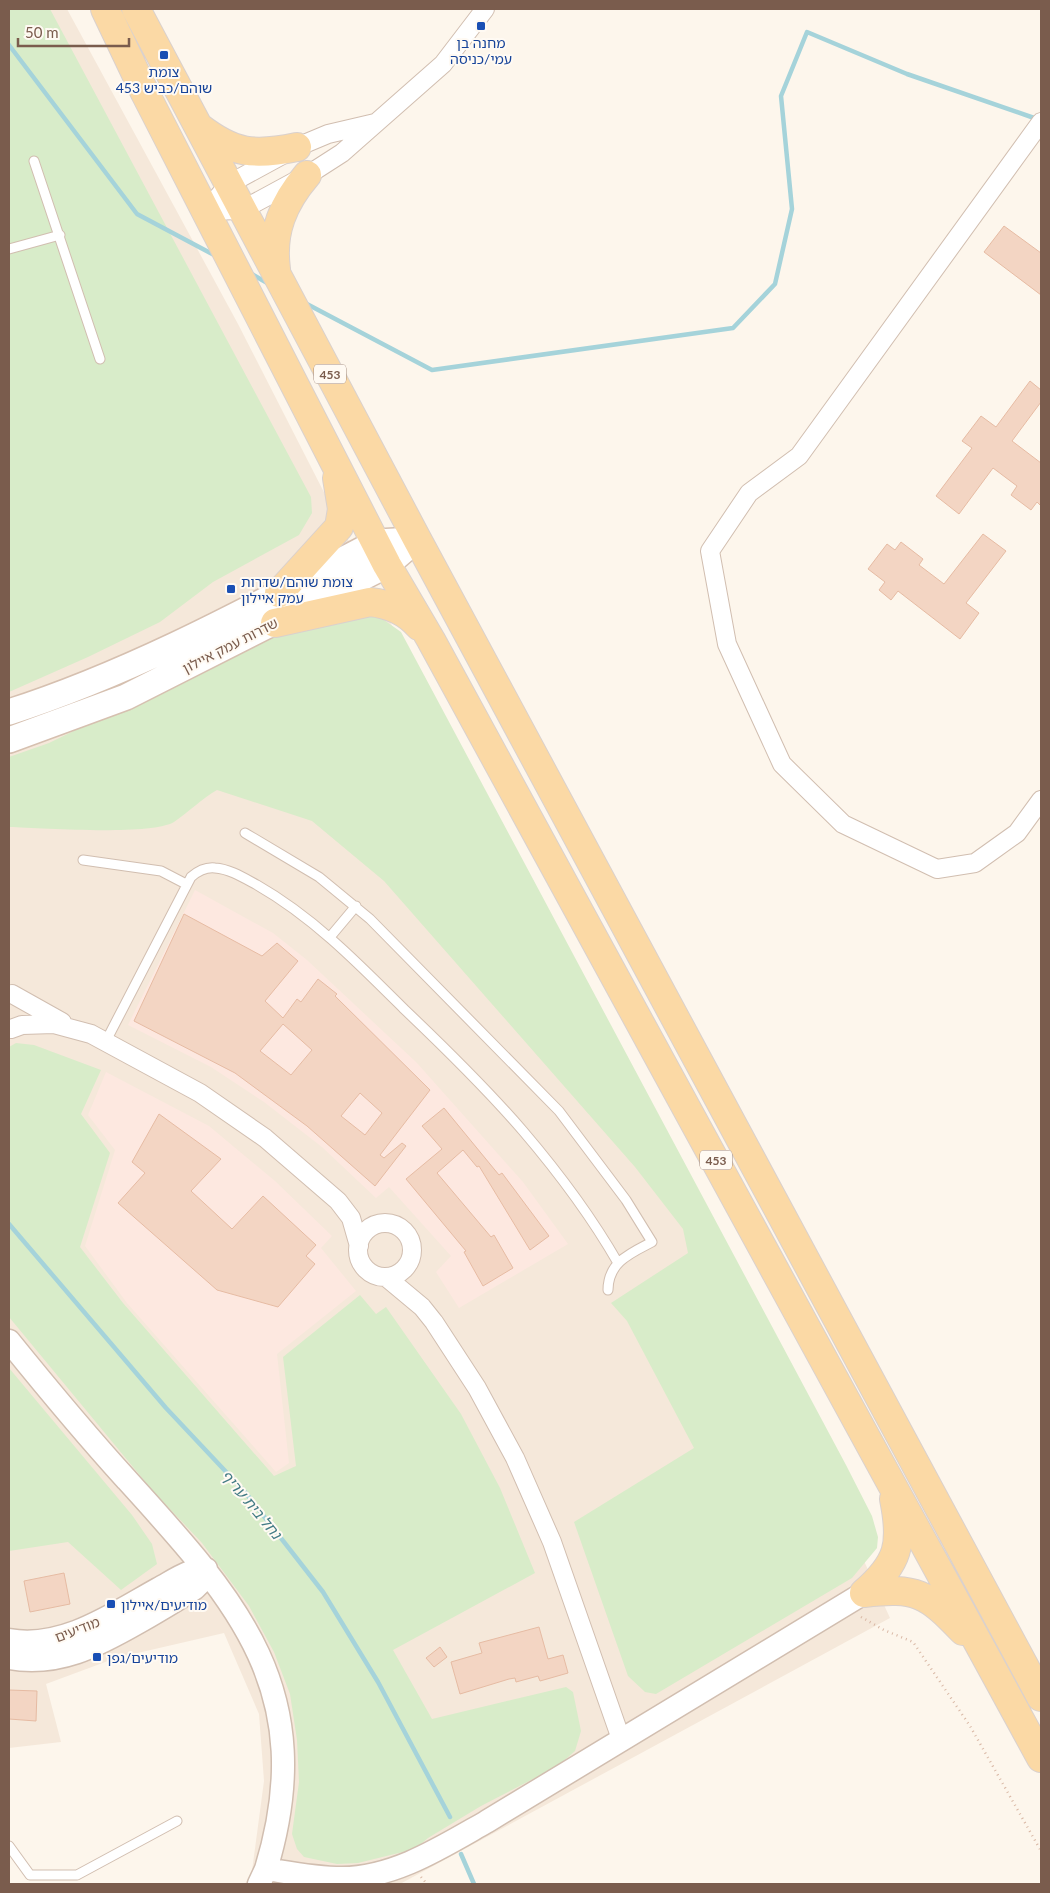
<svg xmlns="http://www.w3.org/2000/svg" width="1050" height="1893" viewBox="0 0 1050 1893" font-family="Lato,'Noto Sans Hebrew',sans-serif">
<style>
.residential{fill:#f5e8da}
.commercial{fill:#fde8e0}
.green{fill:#d8ecc9}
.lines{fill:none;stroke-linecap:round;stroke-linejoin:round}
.stream{stroke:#a5d3da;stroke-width:4.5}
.building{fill:#f3d5c3;stroke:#e6bba3;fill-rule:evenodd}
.service-casing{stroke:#d1beb0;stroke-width:11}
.minor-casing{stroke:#d1beb0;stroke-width:20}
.tertiary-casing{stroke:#d1beb0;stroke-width:25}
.secondary-casing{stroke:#d6c0b0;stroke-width:28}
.primary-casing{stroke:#dad1cd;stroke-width:30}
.path{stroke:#d9b8a5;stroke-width:2.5;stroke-dasharray:1 4;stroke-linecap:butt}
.service{stroke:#fff;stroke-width:9}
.minor{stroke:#fff;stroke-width:18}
.tertiary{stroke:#fff;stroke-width:22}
.secondary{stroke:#fff;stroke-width:25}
.primary{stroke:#fbd9a5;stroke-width:28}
.transit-dot{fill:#1a4fb4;stroke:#fffaf3;stroke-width:2}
.labels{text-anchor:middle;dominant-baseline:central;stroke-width:4;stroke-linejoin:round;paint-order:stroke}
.shield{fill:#fffaf3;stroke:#a28b7f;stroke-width:1}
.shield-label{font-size:12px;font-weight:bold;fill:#7a5c4d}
.transit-label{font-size:14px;fill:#164399;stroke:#fffaf3;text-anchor:start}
.street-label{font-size:14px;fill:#7a5c4d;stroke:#fffaf3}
.water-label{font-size:15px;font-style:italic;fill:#437c86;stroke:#fffaf3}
</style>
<rect width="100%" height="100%" fill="#fdf6ec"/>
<path class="residential" d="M 9,9 L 67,9 L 238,324 L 402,645 L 679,1155 L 890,1618 L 400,1884 L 245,1884 L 252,1871 L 264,1781 L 259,1714 L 224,1633 L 116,1658 L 46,1684 L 61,1742 L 9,1748 Z"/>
<path class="commercial" d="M 195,890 L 273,933 L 307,960 L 417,1063 L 523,1182 L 568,1244 L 459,1308 L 436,1272 L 451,1256 L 389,1187 L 376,1198 L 322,1147 L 264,1102 L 211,1067 L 128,1025 Z
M 106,1072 L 209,1126 L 275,1181 L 332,1236 L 321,1248 L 356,1291 L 277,1354 L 289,1463 L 276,1472 L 127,1303 L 85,1246 L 115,1150 L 88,1115 Z"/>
<path class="green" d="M 9,9 L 50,9 L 311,497 L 312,513 L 299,535 L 213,582 L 160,622 L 88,657 L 9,692 Z
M 341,613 L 377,615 L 401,632 L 846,1465 L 872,1516 L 878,1537 L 877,1548 L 852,1578 L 656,1694 L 645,1692 L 628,1676 L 574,1522 L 694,1448 L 627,1321 L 611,1303 L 688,1253 L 683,1229 L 635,1167 L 384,881 L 312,821 L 217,790 C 201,799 189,812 174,822 C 150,836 41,828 9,827 L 9,757 L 49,743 L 275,633 Z
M 16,1043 L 34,1045 L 101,1070 L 81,1114 L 110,1153 L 80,1247 L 123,1303 L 274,1476 L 296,1466 L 283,1357 L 360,1295 L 376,1314 L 386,1307 L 461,1414 L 500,1488 L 535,1573 L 393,1650 L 432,1719 L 566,1687 L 573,1692 L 581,1731 L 575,1751 L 558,1766 L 481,1806 L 428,1838 L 415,1849 L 358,1863 L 337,1864 L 304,1857 L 297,1849 L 292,1834 L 299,1782 L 297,1740 L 290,1694 L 274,1652 L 249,1606 L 202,1543 L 152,1490 L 9,1317 L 9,1047 Z
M 9,1368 L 132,1515 L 152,1544 L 157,1564 L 121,1590 L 68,1542 L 9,1551 Z"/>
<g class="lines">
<path class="stream" d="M 9,45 L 137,214 L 216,256
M 250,273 L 269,284
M 305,303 L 432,370 L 733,328 L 775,284 L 792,209 L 781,96 L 807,32 L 907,74 L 1037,119
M 9,1224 L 166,1408 L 245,1492 L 323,1592 L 378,1682 L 450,1817
M 461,1854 L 474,1884"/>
</g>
<path class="building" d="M 1004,226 L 1041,253 L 1041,295 L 984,252 Z
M 1030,381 L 1041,390 L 1041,402 L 1012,441 L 1041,463 L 1041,506 L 1037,502 L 1031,510 L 1011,495 L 1017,486 L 993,468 L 959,514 L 936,496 L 972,448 L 962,441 L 981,416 L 996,427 Z
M 983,534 L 1006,551 L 966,603 L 979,613 L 960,639 L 898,591 L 891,600 L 879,590 L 885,582 L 868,569 L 887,544 L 895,550 L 901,542 L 923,559 L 919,565 L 944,584 Z
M 184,914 L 262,956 L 277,943 L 298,961 L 265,1001 L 283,1018 L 297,999 L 301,1002 L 318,979 L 337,994 L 335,996 L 430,1090 L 380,1155 L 384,1158 L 402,1143 L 406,1146 L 375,1186 L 307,1126 L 235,1073 L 134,1021 ZM 283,1024 L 312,1050 L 291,1075 L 260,1051 ZM 360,1093 L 382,1113 L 365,1135 L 341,1116 Z
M 444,1108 L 499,1175 L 502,1173 L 549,1236 L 530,1250 L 479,1166 L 477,1167 L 463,1150 L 437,1173 L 491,1237 L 494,1235 L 513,1268 L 483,1286 L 464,1252 L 466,1251 L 406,1179 L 442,1149 L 422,1126 Z
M 159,1114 L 221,1159 L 191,1191 L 232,1229 L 263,1196 L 316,1245 L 306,1256 L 315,1264 L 278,1307 L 217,1290 L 118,1203 L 145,1173 L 132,1162 Z
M 64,1573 L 70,1604 L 30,1612 L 24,1581 Z
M 539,1627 L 548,1659 L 563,1655 L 568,1673 L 540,1681 L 538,1676 L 516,1682 L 515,1678 L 509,1679 L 460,1694 L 451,1662 L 482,1653 L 479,1643 Z
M 440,1647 L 447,1657 L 434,1667 L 426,1658 Z
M 9,1690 L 37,1691 L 36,1721 L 9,1719 Z"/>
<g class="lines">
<g class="service-casing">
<path id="service" d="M 34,161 L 100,359
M 9,249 L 60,235
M 245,833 L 319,877 L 370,919 L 559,1111 L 626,1200 L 652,1242 C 631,1253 608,1262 608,1290
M 83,860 L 161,871 L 186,884
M 330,937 L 356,906
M 106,1041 L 191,877 C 198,871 206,867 215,868 C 230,869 244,878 257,885 C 313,917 358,963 404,1009 C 445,1048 486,1088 523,1131 C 558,1172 591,1216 618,1263
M 9,1846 L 30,1875 L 77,1875 L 177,1821"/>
</g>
<g class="minor-casing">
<path id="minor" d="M 1041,122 L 799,456 L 749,493 L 710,551 L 727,644 L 782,764 L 843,824 L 937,869 L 975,863 L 1017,833 L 1041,800
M 206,211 L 242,210 L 314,171 L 342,153 L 443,64 L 485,9
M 206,211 L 229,184 L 297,147 L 328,134 L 375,123
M 12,994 L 62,1022
M 11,1029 L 22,1025 L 54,1024 L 91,1034 L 200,1093 L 265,1138 L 338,1201 L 351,1218 L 359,1246
M358 1250a27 27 0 1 1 54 0a27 27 0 1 1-54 0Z
M 386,1277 L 422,1307 L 434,1322 L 477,1388 L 515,1458 L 552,1542 L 621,1739"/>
</g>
<g class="tertiary-casing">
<path id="tertiary" d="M 9,1341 C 47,1388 86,1435 127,1480 C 238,1602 320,1692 266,1869
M 9,1640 C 62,1650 113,1614 158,1589 C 175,1580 187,1570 206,1569 L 200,1583 L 195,1588 C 177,1600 158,1611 139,1622 C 97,1646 58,1667 9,1658
M 259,1884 L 266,1869 C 291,1873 316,1878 342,1878 C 394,1878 442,1847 486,1822 L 864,1593"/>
</g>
<g class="secondary-casing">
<path id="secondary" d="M 9,712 C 137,671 258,604 377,542 L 395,541
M 9,740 L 126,697 L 387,565 L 417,539"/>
</g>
<g class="primary-casing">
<path id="primary" d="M 105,9 L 145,93 L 387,565 L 431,640 L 1041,1758
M 136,9 L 417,539 L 1041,1697
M 199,127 C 234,154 254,156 297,147
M 276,269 C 271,232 283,203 307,175
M 279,593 L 339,527 L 342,509 L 337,478
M 275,623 L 370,602 C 389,604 406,611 419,626
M 864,1593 C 916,1587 927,1593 963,1631
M 864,1593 C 899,1563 903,1544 894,1499"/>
</g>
<path class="path" d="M 861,1617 L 884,1630 L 913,1642 L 970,1726 L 1041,1851
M 421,1877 L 427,1884"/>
<use href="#service" class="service"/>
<use href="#minor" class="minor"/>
<use href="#tertiary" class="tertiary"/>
<use href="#secondary" class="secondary"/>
<use href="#primary" class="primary"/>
</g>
<g class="transit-dot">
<rect x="476" y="21" width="10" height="10" rx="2.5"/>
<rect x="159" y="50" width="10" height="10" rx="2.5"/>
<rect x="226" y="584" width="10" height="10" rx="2.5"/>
<rect x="106" y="1599" width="10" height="10" rx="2.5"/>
<rect x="92" y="1652" width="10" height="10" rx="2.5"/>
</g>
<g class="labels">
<g class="shield">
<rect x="314" y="364.5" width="32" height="19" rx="4"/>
<rect x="700" y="1150.5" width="32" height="19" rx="4"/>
</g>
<g class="shield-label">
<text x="330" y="374">453</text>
<text x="716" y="1160">453</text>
</g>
<g class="transit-label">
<text x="481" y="42" text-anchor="middle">מחנה בן<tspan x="481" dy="16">עמי/כניסה</tspan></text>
<text x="164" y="71" text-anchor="middle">צומת<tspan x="164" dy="16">שוהם/כביש 453</tspan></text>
<text x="241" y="581">צומת שוהם/שדרות<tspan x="241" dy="16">עמק איילון</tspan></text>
<text x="121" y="1604">מודיעים/איילון</text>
<text x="107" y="1657">מודיעים/גפן</text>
</g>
<g class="street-label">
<text transform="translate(230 645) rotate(-27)">שדרות עמק איילון</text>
<text transform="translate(77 1629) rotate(-21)">מודיעים</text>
</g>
<g class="water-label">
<text transform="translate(252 1504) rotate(50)">נחל בית עריף</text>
</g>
</g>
<rect width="1050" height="1893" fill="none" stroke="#7a5c4d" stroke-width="20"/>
<path d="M18 38v8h111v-8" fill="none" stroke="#7a5c4d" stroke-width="2.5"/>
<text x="25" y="38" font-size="15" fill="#7a5c4d" stroke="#fffaf3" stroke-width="4" paint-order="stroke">50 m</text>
</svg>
